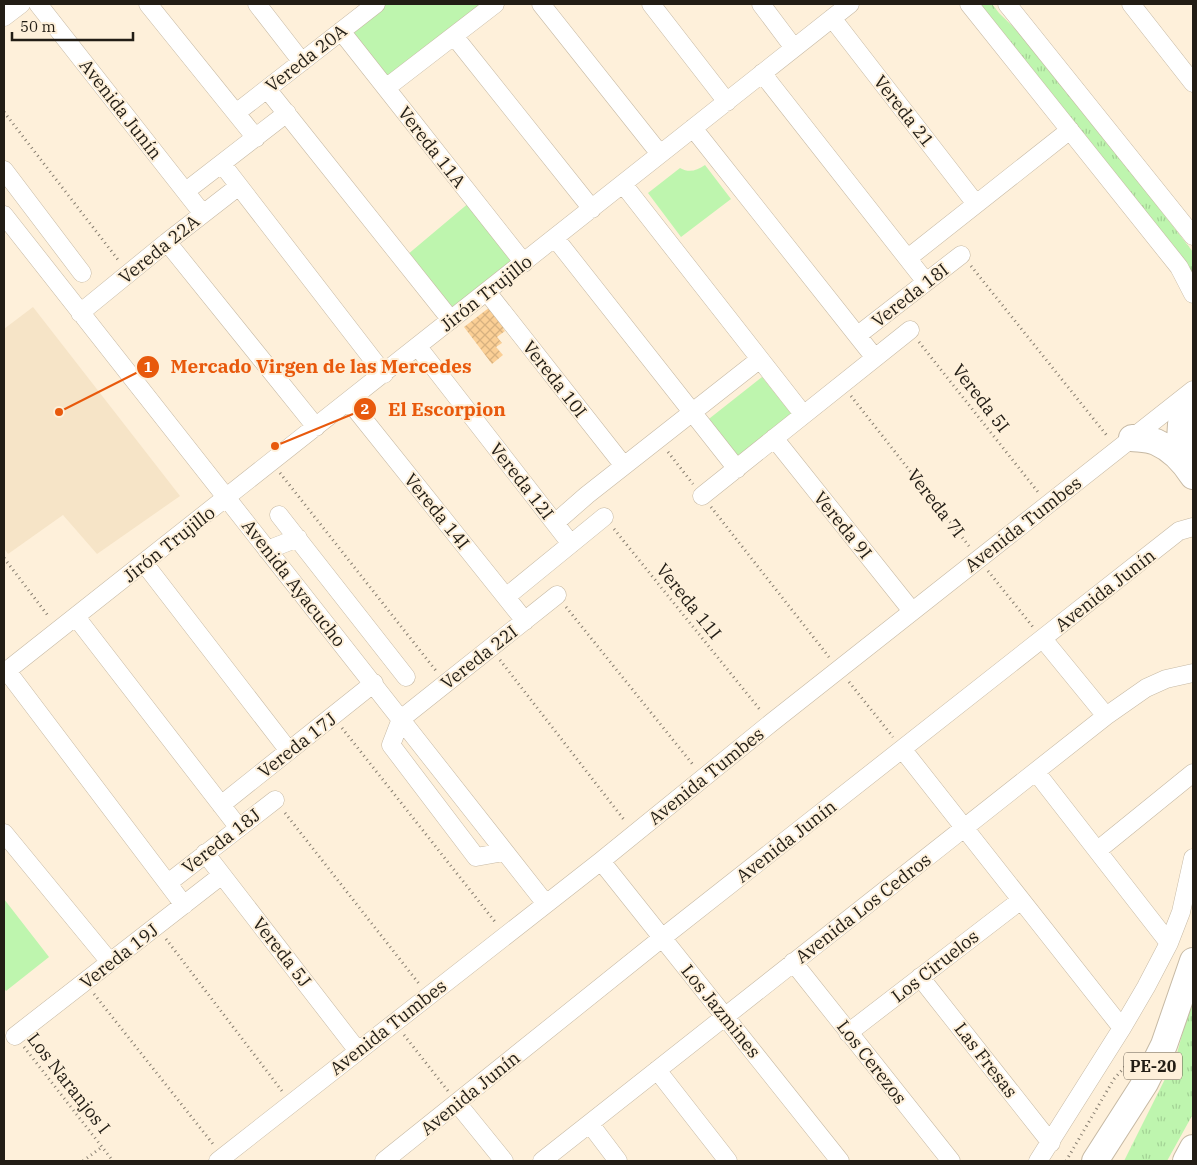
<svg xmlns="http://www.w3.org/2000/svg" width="1197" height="1165" viewBox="0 0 1197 1165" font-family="'IBM Plex Serif',serif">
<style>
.built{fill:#f6e4c7}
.grass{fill:url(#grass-tufts)}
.green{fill:#bef5ae}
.building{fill:url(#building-cross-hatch)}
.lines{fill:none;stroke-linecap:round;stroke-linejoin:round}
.minor-casing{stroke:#c6b9a4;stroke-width:19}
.highway-casing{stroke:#c6b9a4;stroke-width:28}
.path{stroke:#877e70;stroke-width:3;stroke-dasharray:1 4;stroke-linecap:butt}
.minor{stroke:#fff;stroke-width:18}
.highway{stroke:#fff;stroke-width:26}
.labels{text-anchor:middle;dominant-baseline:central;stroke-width:4;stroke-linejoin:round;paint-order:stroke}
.shield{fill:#fef0da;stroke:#645c50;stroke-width:1}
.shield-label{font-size:16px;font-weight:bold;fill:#221d15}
.street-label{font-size:18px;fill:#221d15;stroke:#fef0da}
.leader{fill:none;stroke:#e8590c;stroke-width:2}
.callout-dot{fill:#e8590c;stroke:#fef0da;stroke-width:2}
.mark-label{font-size:15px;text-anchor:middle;font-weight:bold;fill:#fff}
.callout-label{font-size:19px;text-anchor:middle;font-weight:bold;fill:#e8590c;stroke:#fef0da;stroke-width:4;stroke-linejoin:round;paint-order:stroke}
</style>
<defs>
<pattern id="grass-tufts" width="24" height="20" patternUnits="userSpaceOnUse" patternTransform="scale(1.25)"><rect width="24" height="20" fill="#bef5ae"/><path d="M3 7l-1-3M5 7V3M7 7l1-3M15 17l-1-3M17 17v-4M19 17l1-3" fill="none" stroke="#a3d295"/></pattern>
<pattern id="building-cross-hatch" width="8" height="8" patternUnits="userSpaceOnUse" patternTransform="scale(1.25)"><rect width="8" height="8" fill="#fbcf95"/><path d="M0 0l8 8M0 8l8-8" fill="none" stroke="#d7b180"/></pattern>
</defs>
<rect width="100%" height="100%" fill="#fef0da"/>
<path class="built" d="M 33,307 L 180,496 L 97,554 L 63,515 L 8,554 L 4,548 L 4,329 Z"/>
<path class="grass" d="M 978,4 L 992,4 L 999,13 L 1033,46 L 1193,252 L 1193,278 Z
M 1193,994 L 1193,1114 L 1167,1161 L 1124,1161 L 1176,1057 Z"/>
<path class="green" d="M 381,4 L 477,4 L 481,10 L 387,82 L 347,30 Z
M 705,165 L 731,199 L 681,237 L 648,193 L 680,168 C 689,173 696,171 705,165 Z
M 470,202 L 519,262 L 452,314 L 407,255 Z
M 762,377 L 793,416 L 735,461 L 705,422 Z
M 4,899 L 49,957 L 6,991 L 4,988 Z"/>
<path class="building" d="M 490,307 L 506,327 L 503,329 L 505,331 L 497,337 L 502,343 L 496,347 L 503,355 L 492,364 L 464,327 Z"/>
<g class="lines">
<g class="minor-casing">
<path id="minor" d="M 38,4 L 203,214
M 148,4 L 256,138
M 257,4 L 302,62
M 541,4 L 660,154
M 651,4 L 727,102
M 761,4 L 794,48
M 969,4 L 1179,267 L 1193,294
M 1007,4 L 1193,236
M 1131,4 L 1193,83
M 4,17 L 21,4
M 832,18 L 976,204
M 341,31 L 524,263
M 454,36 L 592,209
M 762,73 L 926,282
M 386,88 L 495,4
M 267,89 L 451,320
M 236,113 L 376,4
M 693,128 L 875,358
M 222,164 L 384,374
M 4,170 L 82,273
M 623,184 L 803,414
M 186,191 L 287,113
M 4,215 L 546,904
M 555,238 L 737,469
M 167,242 L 316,427
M 908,258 L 1070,130
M 487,292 L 624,466
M 80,313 L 167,242 L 239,186
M 858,335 L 961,255
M 418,347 L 571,544
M 349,401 L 525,621
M 774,438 L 912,611
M 702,496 L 910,330
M 279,515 L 406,677
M 555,523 L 587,495 L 760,359
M 267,550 L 298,538
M 144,563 L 289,751
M 506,597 L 604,517
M 76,617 L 239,828
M 1043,639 L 1106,716
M 7,671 L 184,905
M 4,673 L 850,4
M 903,750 L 1122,1028
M 1036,772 L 1169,943
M 221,805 L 374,683
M 4,833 L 110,962
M 1098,850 L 1193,773
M 504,852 L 476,857 L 391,745 L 401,719 L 557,595
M 205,853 L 358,1051
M 601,861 L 840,1161
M 168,883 L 275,800
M 793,962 L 951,1161
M 920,977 L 1051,1143
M 848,1033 L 1021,900
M 15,1036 L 222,875
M 657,1070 L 728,1161
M 457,1103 L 504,1161
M 590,1124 L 618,1161
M 218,1161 L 601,861 L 771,723 L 1193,390
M 384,1161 L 662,938 L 1179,531 L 1193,527
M 542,1161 L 1106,716 L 1146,688 L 1166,679 L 1193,673
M 1038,1161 L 1122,1028 L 1146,987 L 1169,943 L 1181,912 L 1193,858"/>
</g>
<g class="highway-casing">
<path id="highway" d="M 1132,438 C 1140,439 1149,439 1156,442 C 1172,449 1184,462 1193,476
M 1179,458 L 1181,424 L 1193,397
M 1095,1161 L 1145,1083 L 1164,1045 L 1193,961
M 1186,1161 L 1193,1148"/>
</g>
<path class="path" d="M 4,112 L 119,261
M 971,266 L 1108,437
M 919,342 L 1038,492
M 851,396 L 969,546
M 668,452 L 693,484
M 280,473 L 437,672
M 711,507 L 829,657
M 614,529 L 761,711
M 4,558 L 49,617
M 988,571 L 1033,627
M 566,607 L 694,766
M 500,660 L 625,821
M 849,682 L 893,737
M 342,728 L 496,923
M 285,813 L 420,985
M 166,939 L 282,1091
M 94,994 L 213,1144
M 404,1035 L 448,1091
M 24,1047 L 113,1161
M 83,1161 L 102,1147
M 1066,1161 L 1114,1079 L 1132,1059"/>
<use href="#minor" class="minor"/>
<use href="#highway" class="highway"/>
</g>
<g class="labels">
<rect class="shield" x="1124" y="1052.5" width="58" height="27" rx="4"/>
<g class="shield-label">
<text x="1153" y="1066">PE-20</text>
</g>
<g class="street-label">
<text transform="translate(306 58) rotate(-38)">Vereda 20A</text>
<text transform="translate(121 109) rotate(52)">Avenida Junín</text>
<text transform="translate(904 111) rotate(52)">Vereda 21</text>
<text transform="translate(432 147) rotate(52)">Vereda 11A</text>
<text transform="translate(159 249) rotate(-39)">Vereda 22A</text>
<text transform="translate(486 293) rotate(-38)">Jirón Trujillo</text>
<text transform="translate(910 295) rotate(-38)">Vereda 18I</text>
<text transform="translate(555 379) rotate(52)">Vereda 10I</text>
<text transform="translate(981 398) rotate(52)">Vereda 5I</text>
<text transform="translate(522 481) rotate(52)">Vereda 12I</text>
<text transform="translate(936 503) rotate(52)">Vereda 7I</text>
<text transform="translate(437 511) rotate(51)">Vereda 14I</text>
<text transform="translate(1023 524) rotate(-38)">Avenida Tumbes</text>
<text transform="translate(843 525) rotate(51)">Vereda 9I</text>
<text transform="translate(169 544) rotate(-38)">Jirón Trujillo</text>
<text transform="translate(294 583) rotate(52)">Avenida Ayacucho</text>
<text transform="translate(1105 590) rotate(-38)">Avenida Junín</text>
<text transform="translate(689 601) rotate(51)">Vereda 11I</text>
<text transform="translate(479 657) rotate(-38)">Vereda 22I</text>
<text transform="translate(297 745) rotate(-38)">Vereda 17J</text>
<text transform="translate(706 776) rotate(-39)">Avenida Tumbes</text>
<text transform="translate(221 841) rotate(-38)">Vereda 18J</text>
<text transform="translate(786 841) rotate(-38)">Avenida Junín</text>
<text transform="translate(863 908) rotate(-38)">Avenida Los Cedros</text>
<text transform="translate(282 952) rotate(52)">Vereda 5J</text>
<text transform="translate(119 956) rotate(-38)">Vereda 19J</text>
<text transform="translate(935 966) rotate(-38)">Los Ciruelos</text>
<text transform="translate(721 1011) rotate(51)">Los Jazmines</text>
<text transform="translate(388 1027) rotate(-38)">Avenida Tumbes</text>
<text transform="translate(986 1060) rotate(52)">Las Fresas</text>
<text transform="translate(872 1062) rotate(52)">Los Cerezos</text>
<text transform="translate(69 1083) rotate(52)">Los Naranjos I</text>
<text transform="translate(470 1093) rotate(-39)">Avenida Junín</text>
</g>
</g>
<path class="leader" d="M59 412L148 367M275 446L365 409"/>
<g class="callout-dot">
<circle cx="59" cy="412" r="5"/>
<circle cx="275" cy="446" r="5"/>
<circle cx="148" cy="367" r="12"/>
<circle cx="365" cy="409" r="12"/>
</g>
<g class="mark-label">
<text x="148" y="372">1</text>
<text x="365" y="414">2</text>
</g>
<g class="callout-label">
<text x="321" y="373">Mercado Virgen de las Mercedes</text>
<text x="447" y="416">El Escorpion</text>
</g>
<rect width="1197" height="1165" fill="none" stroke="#221d15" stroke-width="10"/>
<path d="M12 32v8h121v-8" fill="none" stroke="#221d15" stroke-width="2.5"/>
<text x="20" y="32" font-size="15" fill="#221d15" stroke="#fef0da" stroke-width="4" paint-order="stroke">50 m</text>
</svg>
